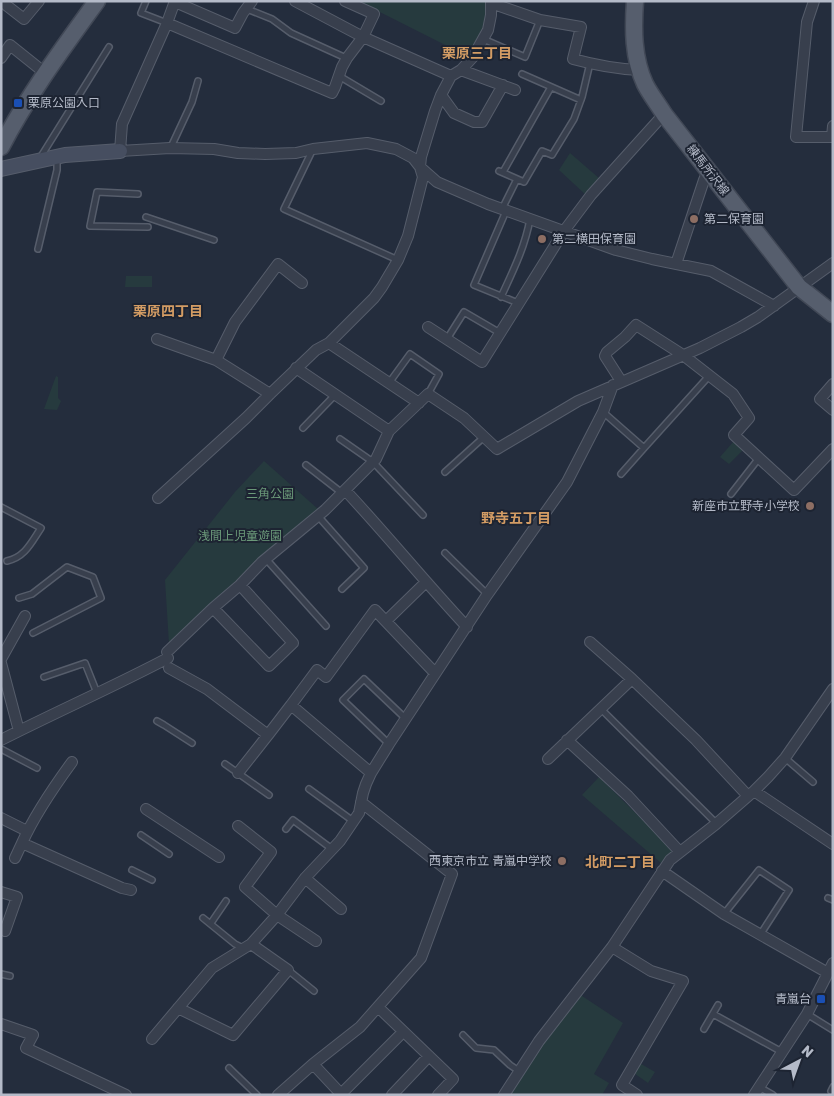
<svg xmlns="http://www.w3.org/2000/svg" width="834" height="1096" viewBox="0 0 834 1096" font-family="Rubik,'Noto Sans JP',sans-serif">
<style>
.green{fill:#263a3e}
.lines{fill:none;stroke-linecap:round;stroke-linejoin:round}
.lane-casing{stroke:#565d6b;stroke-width:8}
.street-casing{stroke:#565d6b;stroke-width:12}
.secondary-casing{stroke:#565d6b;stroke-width:16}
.primary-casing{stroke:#414856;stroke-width:19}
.lane{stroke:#383f4d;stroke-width:5}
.street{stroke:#383f4d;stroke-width:10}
.secondary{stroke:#464e60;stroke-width:14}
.primary{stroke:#565e6d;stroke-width:16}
.transit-dot{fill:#1a4fb4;stroke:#1d2432;stroke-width:2}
.education-dot{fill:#8d6e63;stroke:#1d2432;stroke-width:2}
.labels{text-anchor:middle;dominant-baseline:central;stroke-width:4;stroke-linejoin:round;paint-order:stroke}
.poi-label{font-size:12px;fill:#b4bac8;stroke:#1d2432;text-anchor:start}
.street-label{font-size:12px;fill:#b4bac8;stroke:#1d2432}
.park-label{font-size:12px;fill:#6b9979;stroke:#1d2432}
.neighbourhood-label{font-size:14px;font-weight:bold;fill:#d39c64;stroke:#1d2432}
</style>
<rect width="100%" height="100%" fill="#242d3d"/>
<path class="green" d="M 358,1 L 488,1 L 485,28 L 471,53 L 467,56 Z
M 570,153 L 600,179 L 587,196 L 559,170 Z
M 126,276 L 152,276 L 152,287 L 125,287 Z
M 56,376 L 58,377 L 58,398 L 61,401 L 57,410 L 44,409 Z
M 734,441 L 744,449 L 729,464 L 720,457 Z
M 264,461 L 318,509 L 241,578 L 169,644 L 165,580 L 235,492 Z
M 599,777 L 673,850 L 661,863 L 582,795 Z
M 579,994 L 623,1023 L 594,1074 L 609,1083 L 602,1095 L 508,1095 L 541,1043 Z
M 636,1061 L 655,1072 L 648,1083 L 631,1071 Z"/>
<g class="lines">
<g class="lane-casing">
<path id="lane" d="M 146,1 L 141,13 L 167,23
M 247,9 L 272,19 L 291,33 L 346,58
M 483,39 L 525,57 L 540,20
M 522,74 L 581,100
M 339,76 L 381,101
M 171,147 L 192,102 L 198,81
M 312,151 L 284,209 L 398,260
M 40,158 L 109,47
M 499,171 L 524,182 L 542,151 L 552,155 L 574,119 L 582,97 L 590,63
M 503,172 L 551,87
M 138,194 L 97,192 L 90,226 L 148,227
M 502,209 L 517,179
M 506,211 L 474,285 L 518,303
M 146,217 L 214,240
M 38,249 L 57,170 L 57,158
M 501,297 C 513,271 525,247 530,219
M 447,339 L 464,312 L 500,333
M 389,383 L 410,354 L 439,374 L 428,394
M 603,412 L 644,448 L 709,376
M 303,428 L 335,395
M 340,439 L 373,462 L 423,515
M 306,465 L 342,493
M 445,472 L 484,437
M 621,474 L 644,448
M 731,494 L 759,458
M 1,507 L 41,528 C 31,543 25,557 7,561
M 318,516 L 364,568 L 342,589
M 445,553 L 487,594
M 266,559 L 326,626
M 19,598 L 32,594 L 67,567 L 93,577 L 101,598 L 33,633
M 44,677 L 85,663 L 97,693
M 600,708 L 716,823
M 157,721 L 164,725 L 192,743
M 389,744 L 343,700 L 364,679 L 405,718
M 1,749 L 37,768
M 785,758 L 813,782
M 225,764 L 269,795
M 309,789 L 353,821
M 286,829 L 293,820 L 332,849
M 141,835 L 169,854
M 132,870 L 152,880
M 828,898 L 833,900
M 724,914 L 759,870 L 789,890 L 760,935
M 203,918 L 235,944 L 243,948
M 211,923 L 226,901
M 288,970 L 314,991
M 1,974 L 10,976
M 713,1014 L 782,1052
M 807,1014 L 833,1030
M 704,1029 L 718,1005
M 463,1035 L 476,1048 L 494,1050 L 510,1065 L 519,1071
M 229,1068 L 257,1095
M 759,1087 L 773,1095
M 831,1091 L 833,1087"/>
</g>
<g class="street-casing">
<path id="street" d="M 175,1 L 167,23 L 122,124 L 120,151 L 170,148 L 214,149 L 238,153 L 265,154 L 296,153 L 313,149 L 367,143 L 396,149 L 413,158 L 420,167 L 437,182 L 488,204 L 616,250 L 652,259 L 711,271 L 774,306
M 295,1 L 363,37 L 451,76
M 814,1 L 807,22 L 796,137 L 832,137 L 833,126
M 175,2 L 235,28 L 243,13 L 252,1
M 491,3 L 540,20 L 581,27 L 573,59 C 595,65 616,69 639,70
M 6,5 L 24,19 L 39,1
M 167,23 L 332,93 L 335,87 L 342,67 L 347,58 L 363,37 L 374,14 L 345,1
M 1,58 L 10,45 L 45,73
M 461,70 L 515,90
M 441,95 L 454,113 L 474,122 L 482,122 L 503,85
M 676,264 L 704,180 L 708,171
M 428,327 L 482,362 L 564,231 L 591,195 L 664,114
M 157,339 L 216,360 L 270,394
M 329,343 L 419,403
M 216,360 L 235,322 L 278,264 L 302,283
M 296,368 L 389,431
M 621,381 L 605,356 L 607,352 L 625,337 L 636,325 L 683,355 L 733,394 L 749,418 L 734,435 L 794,490 L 833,449
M 833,384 L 820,399 L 833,410
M 345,490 C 387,535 425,582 467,627
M 158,498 L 246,418 L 270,394 L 316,350 L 329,343 L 374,298 L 382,287 L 398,260 L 408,236 L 423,177 L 420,167 L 421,157 L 435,111 L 441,95 L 451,76 L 461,70 L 473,57 L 488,30 L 491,15 L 491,1
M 213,608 L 269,666 L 293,643 L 240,585
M 386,621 L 426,582
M 590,642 L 632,679
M 167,652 L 213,608 L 240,585 L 262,562 L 325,510 L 376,459 L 389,431 L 428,394 L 464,418 L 497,449 L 578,401 L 700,348 L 741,327 L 758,317 L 833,263
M 1,659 L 25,616
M 1,663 L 19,731
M 169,668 L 207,689 L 268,735 L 291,705 L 371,773
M 291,705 L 317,670 L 326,677 L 375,610 L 435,673
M 1,740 C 56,712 113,687 168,658
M 567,740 L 628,796 L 680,852
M 548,759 L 632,679 L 696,740 L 748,796
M 72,762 C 53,788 35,814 22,843 L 122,888 L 131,890
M 238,773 L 268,735
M 754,791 L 833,844
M 146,809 L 219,857
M 1,818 L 27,831
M 238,826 L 271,852 L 245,887 L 277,915 L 316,941
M 15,858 L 22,843
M 662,871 L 724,914 L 828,973
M 305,878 L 341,909
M 1,892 L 17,897 L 5,931 L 1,929
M 612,947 L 651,971 L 683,981 L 622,1085 L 637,1095
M 378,1007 L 453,1079 L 438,1095
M 178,1008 L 233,1035 L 288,970 L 251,944
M 1,1024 L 33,1035 L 26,1048 L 126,1095
M 152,1039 L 212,968 L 251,944 L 277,915 L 305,878 L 340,841 L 359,813 L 363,793 L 366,784 L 371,773 L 389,744 L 487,595 L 567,482 L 603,412 L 613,385
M 313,1064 L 342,1095
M 341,1094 L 403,1032
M 278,1095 L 313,1064 L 360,1027 L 421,958 L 452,874 L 361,802
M 392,1095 L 429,1056
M 504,1095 L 539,1041 L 612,947 L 670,860 L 716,824 L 754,791 L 768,777 L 785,758 L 833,689
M 754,1095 L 807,1014 L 833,963"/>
</g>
<g class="secondary-casing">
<path id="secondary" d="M 1,169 L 65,155 L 120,151"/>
</g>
<g class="primary-casing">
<path id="primary" d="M 635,1 C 633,29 633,58 645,84 C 650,94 658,104 664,114 L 799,287 L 833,314
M 1,147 C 28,95 63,48 97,1"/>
</g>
<use href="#lane" class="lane"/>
<use href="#street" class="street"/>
<use href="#secondary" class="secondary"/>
<use href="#primary" class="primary"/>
</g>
<g class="transit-dot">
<rect x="13" y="98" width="10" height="10" rx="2.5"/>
<rect x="816" y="994" width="10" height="10" rx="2.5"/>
</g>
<g class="education-dot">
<circle cx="694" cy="219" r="5"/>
<circle cx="542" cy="239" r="5"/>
<circle cx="810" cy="506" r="5"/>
<circle cx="562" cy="861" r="5"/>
</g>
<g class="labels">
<g class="poi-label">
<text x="28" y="103">栗原公園入口</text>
<text x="704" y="219">第二保育園</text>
<text x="552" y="239">第二横田保育園</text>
<text x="800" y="506" text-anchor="end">新座市立野寺小学校</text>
<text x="552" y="861" text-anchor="end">西東京市立 青嵐中学校</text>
<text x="811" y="999" text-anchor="end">青嵐台</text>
</g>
<g class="street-label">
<text transform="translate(708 170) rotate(52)">練馬所沢線</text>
</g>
<g class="park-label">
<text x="270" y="494">三角公園</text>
<text x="240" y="536">浅間上児童遊園</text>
</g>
<g class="neighbourhood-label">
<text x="477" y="53">栗原三丁目</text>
<text x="168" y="311">栗原四丁目</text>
<text x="516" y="518">野寺五丁目</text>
<text x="620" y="862">北町二丁目</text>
</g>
</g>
<rect width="834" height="1096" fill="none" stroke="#b4bac8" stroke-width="5"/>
<g transform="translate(799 1061) rotate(41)" stroke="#1d2432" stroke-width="4" paint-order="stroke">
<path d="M0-4L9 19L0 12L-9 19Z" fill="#b4bac8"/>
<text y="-8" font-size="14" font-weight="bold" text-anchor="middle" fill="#b4bac8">N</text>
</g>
</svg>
